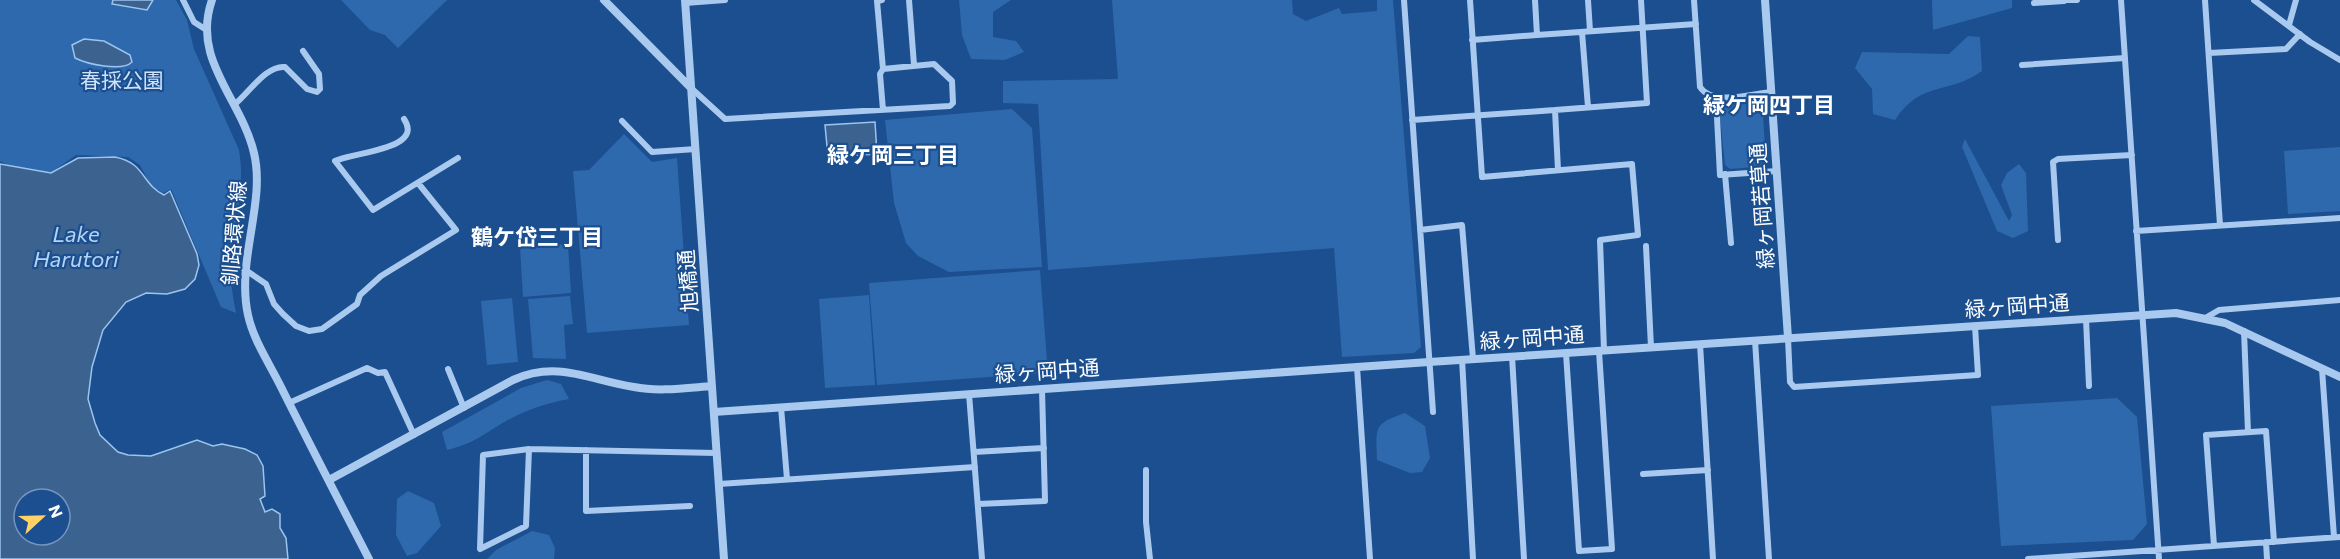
<svg xmlns="http://www.w3.org/2000/svg" width="2340" height="559" viewBox="0 0 2340 559" font-family="Commissioner,'Noto Sans JP',sans-serif">
<style>
.green{fill:#2e69ad}
.water{fill:#3c6290;stroke:#9cc4f0;stroke-width:1.5;fill-rule:evenodd}
.lines{fill:none;stroke-linecap:round;stroke-linejoin:round}
.minor{stroke:#a9c9ee;stroke-width:6}
.tertiary{stroke:#a9c9ee;stroke-width:8}
.labels{text-anchor:middle;dominant-baseline:central;stroke-width:4.5;stroke-linejoin:round;paint-order:stroke}
.park-label{font-size:21px;fill:#cfe3fa;stroke:#1b4f8f}
.street-label{font-size:21px;fill:#fff;stroke:#1b4f8f}
.neighbourhood-label{font-size:22px;font-weight:bold;fill:#fff;stroke:#1b4f8f}
.water-label{font-size:22px;font-style:italic;fill:#b5d3f5;stroke:#1b4f8f}
</style>
<rect width="100%" height="100%" fill="#1b4f8f"/>
<path class="green" d="M 0,0 L 176,0 L 187,20 L 194,49 L 239,150 C 246,189 233,227 231,266 C 230,282 233,297 236,313 L 221,307 L 171,189 L 163,193 L 151,186 L 140,165 L 128,157 L 76,155 L 52,172 L 38,174 L 22,173 L 0,161 Z
M 341,0 L 447,0 L 398,48 L 385,35 L 370,30 Z
M 959,0 L 1011,0 L 993,12 L 993,37 L 1016,41 L 1024,52 L 1005,60 L 971,59 L 962,35 Z
M 1112,0 L 1292,0 L 1293,14 L 1306,21 L 1339,8 L 1342,14 L 1377,11 L 1377,0 L 1393,0 L 1421,347 L 1414,353 L 1342,357 L 1334,248 L 1048,270 L 1038,104 L 1003,103 L 1003,81 L 1118,79 Z
M 1932,0 L 2012,0 L 2012,8 L 1933,30 Z
M 1968,36 L 1980,37 L 1982,71 C 1949,95 1921,80 1895,120 L 1873,114 L 1872,89 L 1855,68 L 1862,52 L 1949,54 Z
M 1762,98 L 1766,166 L 1730,169 L 1725,165 L 1719,107 L 1725,100 Z
M 1012,109 L 1032,128 L 1042,267 L 949,272 L 918,256 L 906,243 L 894,203 L 885,120 Z
M 624,134 L 652,162 L 677,158 L 689,325 L 587,333 L 573,171 L 589,170 Z
M 1965,139 L 2009,221 L 2012,215 L 2001,185 L 2007,173 L 2019,164 L 2026,173 L 2028,231 L 2013,238 L 1997,231 L 1962,147 Z
M 2340,147 L 2340,211 L 2288,214 L 2284,151 Z
M 568,244 L 571,293 L 523,297 L 520,247 Z
M 1040,270 L 1048,373 L 877,385 L 869,283 Z
M 869,295 L 875,385 L 825,388 L 819,299 Z
M 570,296 L 573,324 L 564,325 L 566,359 L 533,358 L 528,299 Z
M 512,298 L 518,362 L 487,365 L 481,301 Z
M 547,380 L 561,384 L 569,399 C 547,403 526,410 506,421 C 482,435 475,443 447,450 L 442,432 L 521,388 Z
M 2117,398 L 2137,417 L 2147,524 L 2133,540 L 2001,546 L 1991,406 Z
M 1405,413 L 1425,426 L 1430,458 L 1422,472 L 1410,473 L 1377,460 C 1376,427 1373,424 1405,413 Z
M 408,491 L 434,503 L 441,526 L 417,553 L 407,556 L 396,535 L 397,499 Z
M 532,531 L 549,535 L 555,548 L 554,559 L 487,559 L 496,550 Z"/>
<path class="water" d="M 113,0 L 153,0 L 147,10 L 112,4 Z
M 84,39 L 104,41 L 130,55 L 132,62 C 122,72 87,64 75,58 L 72,45 Z
M 875,122 L 877,154 L 828,157 L 825,125 Z
M 115,157 C 146,163 141,184 164,195 L 170,191 L 197,254 L 199,265 L 195,279 L 185,289 L 167,294 L 146,293 L 126,302 L 103,330 L 92,367 L 88,399 L 95,423 L 100,435 L 118,452 L 128,455 L 151,456 L 197,440 L 213,446 L 222,444 L 245,449 L 257,455 L 263,466 L 265,496 L 260,499 L 265,512 L 272,509 L 280,514 L 280,528 L 286,538 L 288,559 L 0,559 L 0,164 L 51,173 L 78,158 ZM 24,499 L 60,499 L 60,535 L 24,535 Z"/>
<g class="lines">
<path class="minor" d="M 183,0 L 194,22 L 205,29
M 909,0 L 914,65
M 1404,0 L 1433,412
M 1470,0 L 1482,177 L 1632,164 L 1638,235 L 1600,240 L 1604,350
M 1535,0 L 1537,35 L 1696,24
M 1588,0 L 1590,31
M 1694,0 L 1700,87 C 1712,106 1752,94 1771,92
M 2064,0 L 2077,0
M 2121,0 L 2159,559
M 2205,0 L 2220,225
M 2254,0 L 2310,42 L 2340,60
M 685,3 L 725,0
M 2034,3 L 2064,1
M 2289,25 L 2296,0
M 1582,32 L 1588,107
M 1472,40 L 1537,35
M 2209,53 L 2286,49 L 2300,34
M 2022,65 L 2125,58
M 883,69 L 880,74 L 883,110
M 691,88 L 725,119 L 950,106 L 953,103 L 952,81 L 934,64 L 883,69 L 877,1 L 882,0
M 1716,98 L 1720,175 L 1777,171
M 234,105 C 249,93 266,65 285,67 L 307,89 L 317,92 L 320,89 L 319,74 L 303,51
M 1555,110 L 1647,103 L 1641,0
M 404,119 C 425,150 352,152 335,161 L 373,210 L 458,158
M 1412,120 L 1555,110 L 1558,170
M 622,121 L 652,152 L 696,149
M 1725,174 L 1731,243
M 1420,230 L 1462,225 L 1473,359
M 2136,231 L 2340,218
M 2058,240 L 2053,162 L 2058,159 L 2132,155
M 1646,246 L 1651,347
M 244,269 L 266,284 L 274,304 L 283,314 L 296,326 L 309,331 L 322,329 L 357,304 L 360,295 L 381,276 L 456,230 L 418,183
M 2207,317 L 2219,310 L 2340,300
M 2086,319 L 2089,386
M 2244,331 L 2248,432
M 1788,338 L 1790,382 L 1794,387 L 1978,375 L 1975,326
M 1755,340 L 1769,559
M 1700,344 L 1713,559
M 1566,353 L 1579,551 L 1612,549 L 1599,351
M 1512,356 L 1524,559
M 1462,359 L 1473,559
M 1357,367 L 1370,559
M 448,369 L 464,408
M 2322,369 L 2334,537
M 969,394 L 982,559
M 289,403 L 367,368 L 378,373 L 385,372 L 414,435
M 781,407 L 787,479
M 529,449 L 526,526 L 480,549 L 483,455 L 529,449 L 716,453
M 586,450 L 586,511 L 690,506
M 974,452 L 1044,448
M 1146,470 L 1146,522 L 1150,559
M 1643,474 L 1708,470
M 719,484 L 975,467
M 978,504 L 1045,501 L 1042,389
M 2266,542 L 2267,559
M 2214,546 L 2206,435 L 2266,431 L 2274,542
M 2028,559 L 2340,537"/>
<path class="tertiary" d="M 212,0 C 191,60 241,98 254,153 C 266,203 236,260 248,315 C 253,339 269,363 280,385 C 309,443 339,501 369,559
M 604,0 L 691,88
M 685,0 L 724,559
M 1765,0 L 1788,338
M 714,412 L 1429,362 L 2176,313 L 2225,323 L 2340,377
M 329,480 L 513,380 C 557,360 590,380 634,387 C 659,392 686,388 712,386"/>
</g>
<g class="labels">
<g class="park-label">
<text x="122" y="79">春採公園</text>
</g>
<g class="street-label">
<text transform="translate(1761 206) rotate(-94)">緑ヶ岡若草通</text>
<text transform="translate(233 233) rotate(-85)">釧路環状線</text>
<text transform="translate(687 281) rotate(-94)">旭橋通</text>
<text transform="translate(2017 305) rotate(-4)">緑ヶ岡中通</text>
<text transform="translate(1532 337) rotate(-4)">緑ヶ岡中通</text>
<text transform="translate(1047 370) rotate(-4)">緑ヶ岡中通</text>
</g>
<g class="neighbourhood-label">
<text x="1769" y="104">緑ケ岡四丁目</text>
<text x="893" y="154">緑ケ岡三丁目</text>
<text x="537" y="236">鶴ケ岱三丁目</text>
</g>
<g class="water-label">
<text x="76" y="233">Lake<tspan x="76" dy="25">Harutori</tspan></text>
</g>
</g>
<g transform="translate(42 517) rotate(68)"><circle r="28" fill="#1b4f8f" stroke="#7695bc" stroke-width="1.5"/>
<path d="M0-4.5L10 22L0 15L-10 22Z" fill="#ffd166"/>
<text y="-9" font-size="16" font-weight="bold" text-anchor="middle" fill="#ffffff">N</text>
</g>
</svg>
